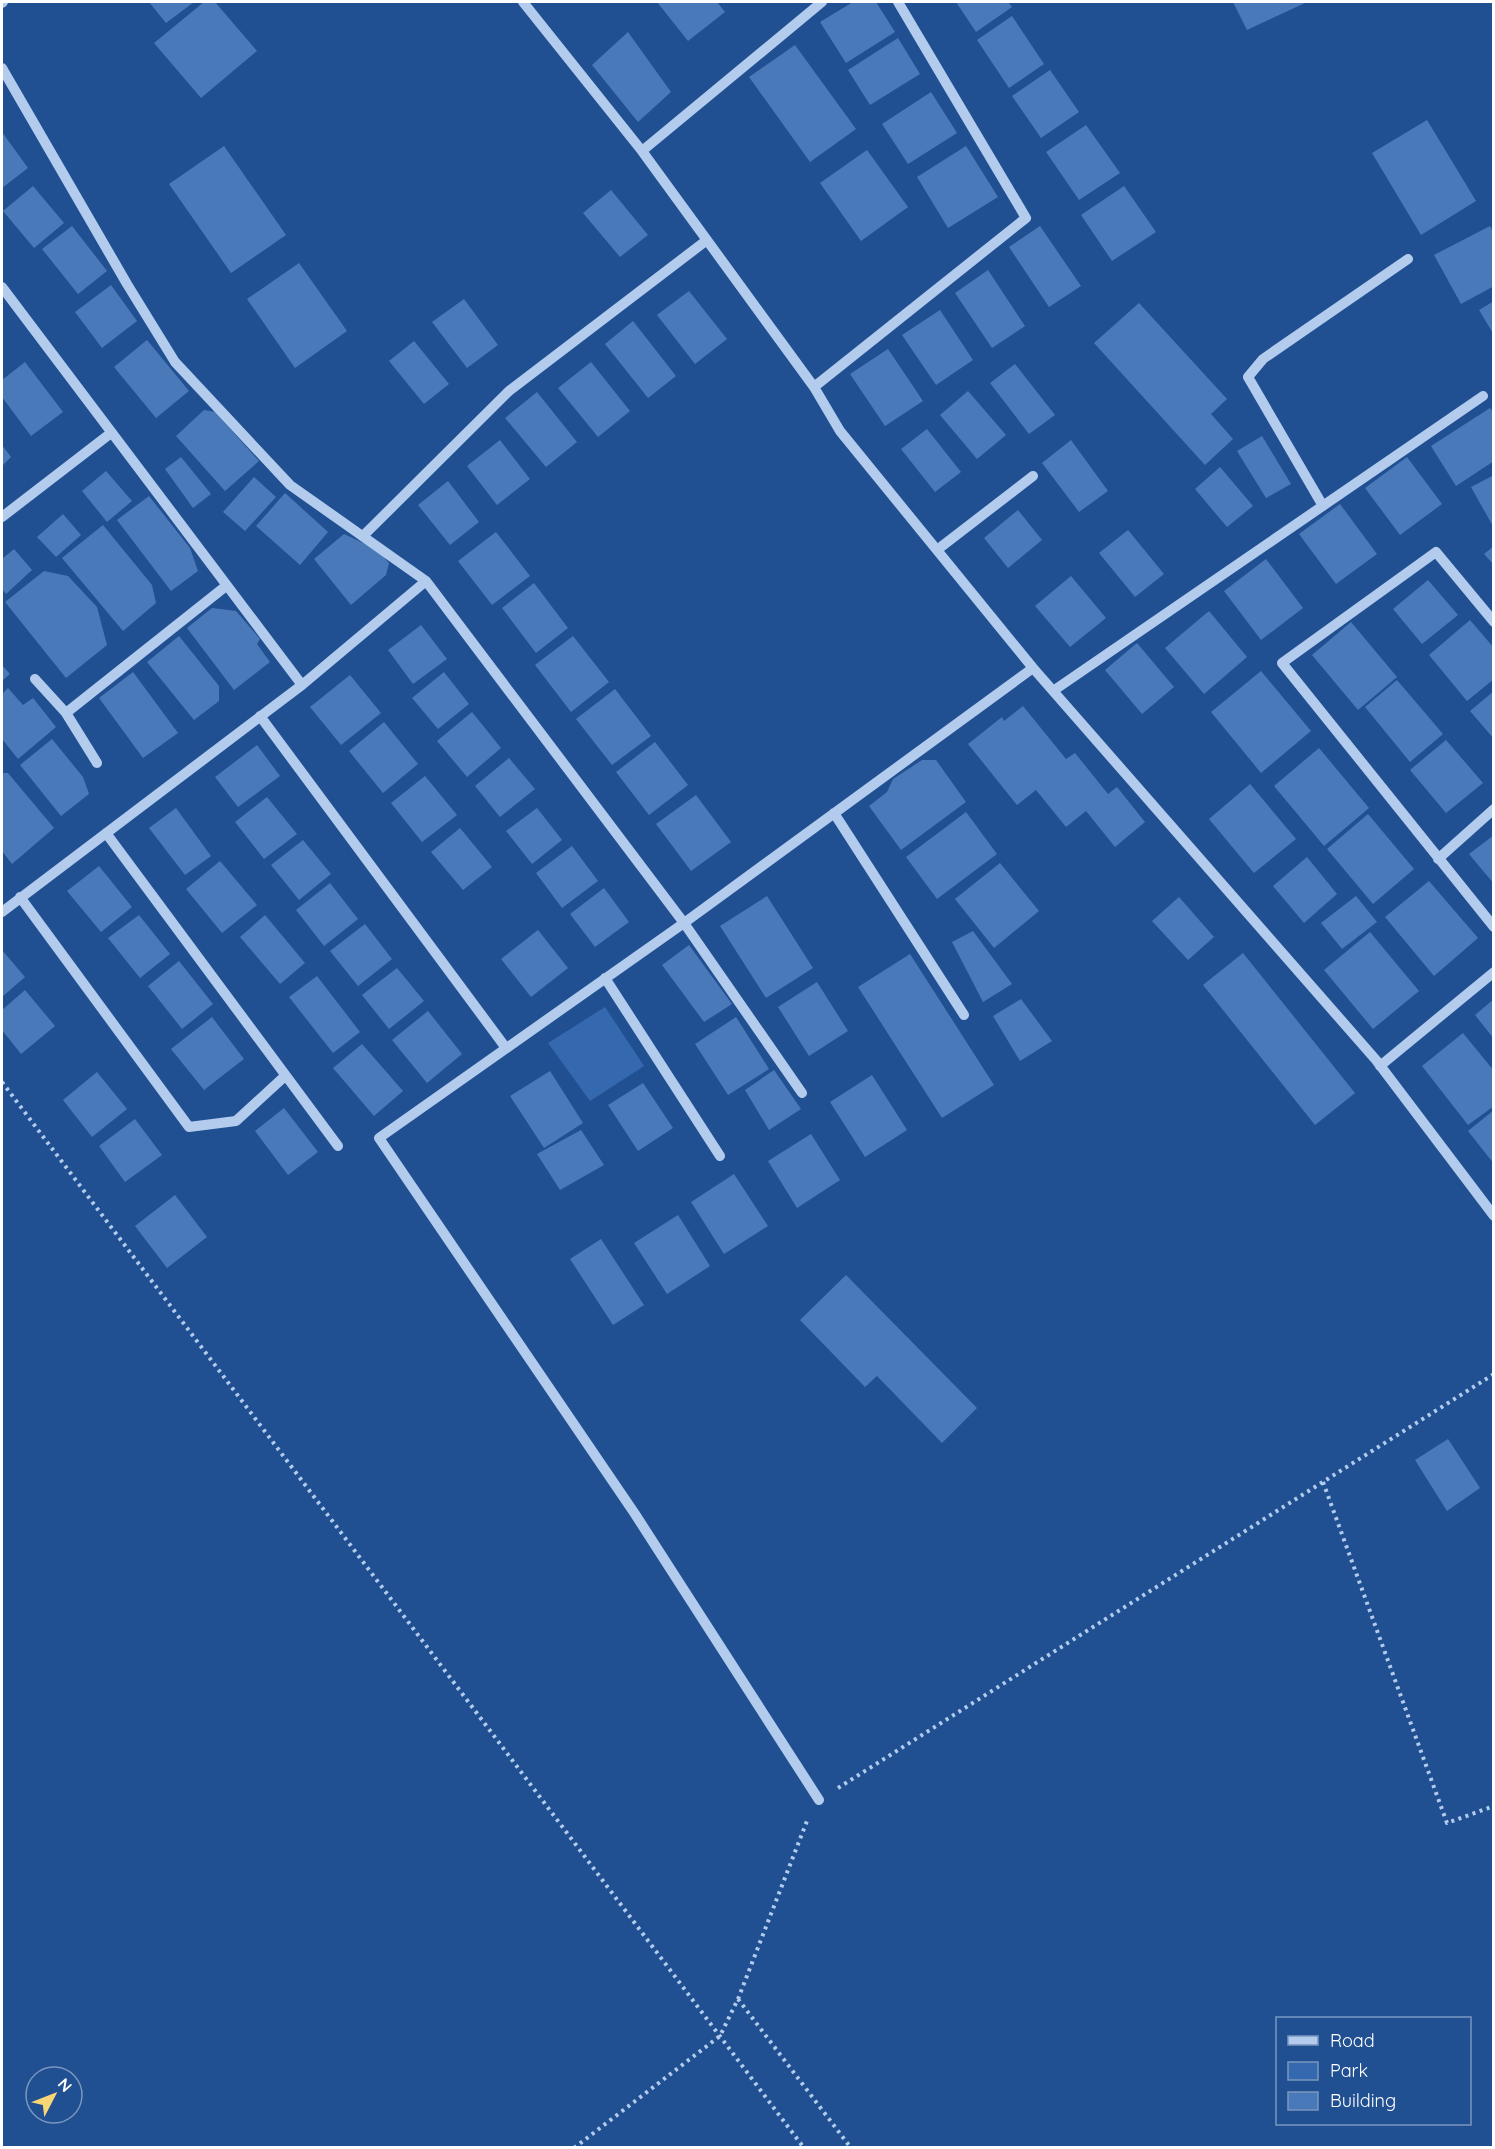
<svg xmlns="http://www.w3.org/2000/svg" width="1495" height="2149" viewBox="0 0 1495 2149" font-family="Quicksand,sans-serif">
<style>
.green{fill:#3569af}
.building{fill:#4a79b9}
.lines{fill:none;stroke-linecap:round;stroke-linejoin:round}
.path{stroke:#b3cced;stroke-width:4;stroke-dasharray:3 4.5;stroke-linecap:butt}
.minor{stroke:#b3cced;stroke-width:10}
</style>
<rect width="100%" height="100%" fill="#215092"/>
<path class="green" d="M 605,1007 L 644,1066 L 590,1101 L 548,1043 Z"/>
<path class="building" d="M 149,2 L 194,2 L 166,23 Z
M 204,2 L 215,2 L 257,51 L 201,98 L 154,43 Z
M 657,2 L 717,2 L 725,12 L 688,41 Z
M 853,2 L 876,2 L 895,32 L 846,63 L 820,22 Z
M 956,2 L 1008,2 L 1012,7 L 976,32 Z
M 1233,2 L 1307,2 L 1247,30 Z
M 1012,16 L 1044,64 L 1009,88 L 977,40 Z
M 628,32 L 671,92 L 638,122 L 592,65 Z
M 898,38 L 920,74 L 870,105 L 848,70 Z
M 795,45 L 856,129 L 810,162 L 749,77 Z
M 1050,70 L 1079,112 L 1041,138 L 1012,96 Z
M 931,92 L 957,133 L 908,164 L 882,124 Z
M 1427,120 L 1476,201 L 1421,235 L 1372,153 Z
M 1086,125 L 1120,173 L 1079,200 L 1046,152 Z
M 2,132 L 28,168 L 2,188 Z
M 224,146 L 286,235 L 231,273 L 169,184 Z
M 966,146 L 998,197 L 948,228 L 917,177 Z
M 867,150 L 908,207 L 861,241 L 820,183 Z
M 33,186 L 64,223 L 34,248 L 3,211 Z
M 1124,186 L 1156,232 L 1112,261 L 1081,215 Z
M 611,190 L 648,235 L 620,257 L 583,213 Z
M 72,226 L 107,271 L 78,294 L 42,249 Z
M 1040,226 L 1081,286 L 1049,307 L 1009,247 Z
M 1490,226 L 1494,233 L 1494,286 L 1461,304 L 1434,255 Z
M 299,263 L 347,331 L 295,368 L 247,299 Z
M 988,270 L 1025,326 L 992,348 L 955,293 Z
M 111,285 L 137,321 L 102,348 L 75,312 Z
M 689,291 L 727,339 L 695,364 L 657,315 Z
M 464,299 L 498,345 L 467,368 L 432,322 Z
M 1494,301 L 1494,335 L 1479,310 Z
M 1139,303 L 1227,399 L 1211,414 L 1233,439 L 1205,465 L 1094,343 Z
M 940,310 L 973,360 L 936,385 L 902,335 Z
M 633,321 L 676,376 L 648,398 L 605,344 Z
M 147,340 L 189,391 L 156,418 L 114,367 Z
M 414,341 L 449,384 L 424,404 L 389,361 Z
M 888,349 L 923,401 L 885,426 L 850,374 Z
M 25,362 L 63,412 L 31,436 L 2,397 L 2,380 Z
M 591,362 L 630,411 L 598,437 L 558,388 Z
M 1015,364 L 1055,415 L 1029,434 L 990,383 Z
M 968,391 L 1006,435 L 977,459 L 940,415 Z
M 537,392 L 577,442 L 546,467 L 505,418 Z
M 1490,408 L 1494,413 L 1494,461 L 1456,486 L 1431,446 Z
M 204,410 L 215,412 L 259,461 L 225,491 L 176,436 Z
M 927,429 L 961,472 L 935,492 L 901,449 Z
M 1262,436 L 1291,484 L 1266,498 L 1237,451 Z
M 500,440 L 530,479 L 497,505 L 467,466 Z
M 1071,440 L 1108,491 L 1079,512 L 1042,463 Z
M 2,445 L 11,457 L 2,466 Z
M 181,457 L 211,494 L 193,508 L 165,469 Z
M 1407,457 L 1442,504 L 1400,535 L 1365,488 Z
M 1220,467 L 1253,506 L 1227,527 L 1195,489 Z
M 106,471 L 132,501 L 107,522 L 82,491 Z
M 1494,475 L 1494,528 L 1471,487 Z
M 254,477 L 276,497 L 245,531 L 223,512 Z
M 448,481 L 479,522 L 450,545 L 418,505 Z
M 285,493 L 328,532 L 300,565 L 256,526 Z
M 149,496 L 190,548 L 198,571 L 171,591 L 117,520 Z
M 1340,504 L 1377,554 L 1336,584 L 1299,534 Z
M 1018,510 L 1042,540 L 1008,568 L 984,538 Z
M 63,514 L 81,535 L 56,557 L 37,537 Z
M 103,525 L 152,585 L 156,603 L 123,631 L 62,558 Z
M 1128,530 L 1164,574 L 1135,597 L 1099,553 Z
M 496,532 L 530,576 L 492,605 L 458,561 Z
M 344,534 L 378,550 L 389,563 L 386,575 L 351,605 L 314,559 Z
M 1494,546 L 1494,565 L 1484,554 Z
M 14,549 L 32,570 L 6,594 L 2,589 L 2,559 Z
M 1266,559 L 1303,608 L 1261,640 L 1224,591 Z
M 44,571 L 68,576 L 97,607 L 107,645 L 66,678 L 5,602 Z
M 1071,576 L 1106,618 L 1070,647 L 1035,606 Z
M 1428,580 L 1458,615 L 1422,644 L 1393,609 Z
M 534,583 L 568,628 L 536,653 L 502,608 Z
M 212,608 L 236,611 L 260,639 L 257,644 L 270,662 L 234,690 L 187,628 Z
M 1209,611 L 1247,657 L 1204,694 L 1165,648 Z
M 1470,620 L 1494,648 L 1494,679 L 1467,701 L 1429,655 Z
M 1351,622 L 1397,677 L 1358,710 L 1312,655 Z
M 421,625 L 447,659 L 413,684 L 388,650 Z
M 179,636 L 219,686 L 219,701 L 194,720 L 147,662 Z
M 573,636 L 609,682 L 571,712 L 535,665 Z
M 1137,643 L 1174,687 L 1142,714 L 1105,670 Z
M 2,665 L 10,674 L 2,681 Z
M 1261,671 L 1311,731 L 1261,773 L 1211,712 Z
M 133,672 L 178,733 L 143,758 L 99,698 Z
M 444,672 L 469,704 L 438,729 L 412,698 Z
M 350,675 L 381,713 L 341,745 L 310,707 Z
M 1397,680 L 1443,734 L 1410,762 L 1365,707 Z
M 8,688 L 23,705 L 33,698 L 56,727 L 18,759 L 2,739 L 2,694 Z
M 615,689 L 651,736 L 612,765 L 576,719 Z
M 1494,691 L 1494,739 L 1470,711 Z
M 1023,706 L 1066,759 L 1075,753 L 1108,794 L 1117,787 L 1145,822 L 1115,847 L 1086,811 L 1066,827 L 1036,790 L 1017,805 L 968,744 L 1002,717 L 1004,721 Z
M 472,712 L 501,748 L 467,777 L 437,741 Z
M 384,722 L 418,764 L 383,793 L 349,751 Z
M 52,739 L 83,777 L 89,794 L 61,816 L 20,765 Z
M 1446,740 L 1483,783 L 1446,813 L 1410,770 Z
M 655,742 L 688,785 L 649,815 L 616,772 Z
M 257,745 L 280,776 L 238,807 L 215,777 Z
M 1319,748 L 1369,808 L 1324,846 L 1274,786 Z
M 509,758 L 535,789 L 500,817 L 475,786 Z
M 922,760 L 936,760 L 966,802 L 901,850 L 869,806 L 887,792 L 893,779 Z
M 2,773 L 8,773 L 54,828 L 12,864 L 2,851 Z
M 425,776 L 457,815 L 422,842 L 391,803 Z
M 1250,784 L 1296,839 L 1254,873 L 1209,819 Z
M 696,795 L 731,842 L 691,871 L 656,824 Z
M 267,797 L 297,834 L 264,859 L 235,822 Z
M 176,808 L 211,856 L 185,875 L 149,828 Z
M 537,808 L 562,840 L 532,864 L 506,831 Z
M 966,812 L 997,854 L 937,899 L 906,857 Z
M 1368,814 L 1414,869 L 1373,904 L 1327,849 Z
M 460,828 L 492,867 L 463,890 L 431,852 Z
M 1494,835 L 1494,884 L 1469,854 Z
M 303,840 L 331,874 L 299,900 L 271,865 Z
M 572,846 L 598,881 L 562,908 L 536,873 Z
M 1307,857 L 1337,894 L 1304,923 L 1273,886 Z
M 220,861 L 257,905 L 222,933 L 186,889 Z
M 1000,863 L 1039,911 L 994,948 L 955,899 Z
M 99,866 L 132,907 L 101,932 L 67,891 Z
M 1429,881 L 1478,938 L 1434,976 L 1385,917 Z
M 330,883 L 358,919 L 324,946 L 296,910 Z
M 604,888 L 629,922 L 595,947 L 570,914 Z
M 767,896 L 813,968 L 766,998 L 720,926 Z
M 1356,896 L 1377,922 L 1342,949 L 1321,923 Z
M 1179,897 L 1214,937 L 1188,960 L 1152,921 Z
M 139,915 L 170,954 L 140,978 L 108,938 Z
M 265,915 L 305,963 L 280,984 L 240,937 Z
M 365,924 L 392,959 L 358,986 L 330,951 Z
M 538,930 L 568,968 L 531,997 L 501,959 Z
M 973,931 L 1012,984 L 983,1002 L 952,942 Z
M 1370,932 L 1419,991 L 1373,1029 L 1324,970 Z
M 689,945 L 732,1004 L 704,1022 L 662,965 Z
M 2,950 L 25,977 L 2,997 Z
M 1243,953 L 1355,1093 L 1315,1125 L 1203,985 Z
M 910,954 L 994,1085 L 942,1118 L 858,987 Z
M 179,961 L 213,1004 L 182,1029 L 148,986 Z
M 397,968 L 424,1001 L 389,1029 L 362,995 Z
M 317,976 L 360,1032 L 333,1053 L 289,997 Z
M 817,982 L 848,1031 L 809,1056 L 778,1007 Z
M 25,990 L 55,1026 L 21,1054 L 2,1030 L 2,1010 Z
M 1021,999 L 1052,1041 L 1020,1061 L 993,1016 Z
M 1494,999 L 1494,1039 L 1475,1015 Z
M 428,1011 L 462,1054 L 427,1083 L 392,1040 Z
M 212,1017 L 244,1059 L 204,1090 L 171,1049 Z
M 736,1017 L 769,1069 L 728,1095 L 695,1044 Z
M 1463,1033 L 1494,1071 L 1494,1106 L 1468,1125 L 1422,1066 Z
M 362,1044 L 403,1091 L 374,1116 L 333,1068 Z
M 774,1070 L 801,1109 L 769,1130 L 745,1090 Z
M 550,1071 L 583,1123 L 544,1148 L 510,1096 Z
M 97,1072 L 127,1109 L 92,1137 L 63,1100 Z
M 872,1075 L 907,1130 L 865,1157 L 830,1102 Z
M 643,1083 L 673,1128 L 638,1151 L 608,1105 Z
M 284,1108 L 318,1152 L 288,1175 L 255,1131 Z
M 1494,1110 L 1494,1164 L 1468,1131 Z
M 135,1119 L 162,1155 L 125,1182 L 99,1146 Z
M 581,1130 L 604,1165 L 560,1190 L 537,1154 Z
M 811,1134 L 840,1180 L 797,1208 L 768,1161 Z
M 734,1174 L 768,1226 L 724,1254 L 691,1202 Z
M 175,1195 L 207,1237 L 167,1268 L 135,1226 Z
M 678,1215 L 710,1266 L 667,1294 L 634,1243 Z
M 601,1239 L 644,1305 L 613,1325 L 570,1259 Z
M 846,1275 L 977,1408 L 942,1443 L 877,1376 L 865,1387 L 800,1320 Z
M 1448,1439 L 1480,1488 L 1447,1511 L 1415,1460 Z"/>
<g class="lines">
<path class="path" d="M 2,1082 L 804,2148
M 1323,1482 L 1447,1823 L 1494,1806
M 838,1788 L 1494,1374
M 738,1999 L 851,2148
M 574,2148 L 720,2036 L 738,1999 L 807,1821"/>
<path class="minor" d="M 523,2 L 642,151 L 814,387 L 840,431 L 1033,668 L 1376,1060 L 1494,1216
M 2,3 L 3,2
M 2,68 L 127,284 L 175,362 L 290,485 L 426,581 L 684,923 L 802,1093
M 642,151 L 822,2
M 2,287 L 302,685 L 426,581
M 814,387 L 1026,218 L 898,2
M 1323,506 L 1248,377 L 1263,359 L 1408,259
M 2,517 L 111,433
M 364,535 L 509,391 L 707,240
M 937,550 L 1033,476
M 1494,622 L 1436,552 L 1282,663 L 1494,927
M 35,679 L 66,713 L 97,763
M 1053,691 L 1483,396
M 66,713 L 226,586
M 260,716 L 506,1048
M 834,813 L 964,1015
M 106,833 L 338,1146
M 1438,859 L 1494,809
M 20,897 L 189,1127 L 236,1121 L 285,1076
M 2,912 L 302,685
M 605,978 L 720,1156
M 1380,1066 L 1494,972
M 819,1800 L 635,1514 L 379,1138 L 684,923 L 1033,668"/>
</g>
<rect width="1495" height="2149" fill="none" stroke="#ffffff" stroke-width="6"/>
<rect x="1276" y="2017" width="195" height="108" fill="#215092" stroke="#7a96be" stroke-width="1.5"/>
<rect x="1288" y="2036" width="30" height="9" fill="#b3cced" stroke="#7a96be" stroke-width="1.5"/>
<text x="1330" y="2047" font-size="18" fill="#ffffff">Road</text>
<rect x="1288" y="2062" width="30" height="18" fill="#3569af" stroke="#7a96be" stroke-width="1.5"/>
<text x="1330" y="2077" font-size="18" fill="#ffffff">Park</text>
<rect x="1288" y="2092" width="30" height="18" fill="#4a79b9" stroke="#7a96be" stroke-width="1.5"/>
<text x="1330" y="2107" font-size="18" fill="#ffffff">Building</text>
<g transform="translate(54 2095) rotate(48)"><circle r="28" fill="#215092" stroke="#7a96be" stroke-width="1.5"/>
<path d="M0-4.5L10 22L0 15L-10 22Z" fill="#f9d675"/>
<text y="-9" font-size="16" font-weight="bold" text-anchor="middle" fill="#ffffff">N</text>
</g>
</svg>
